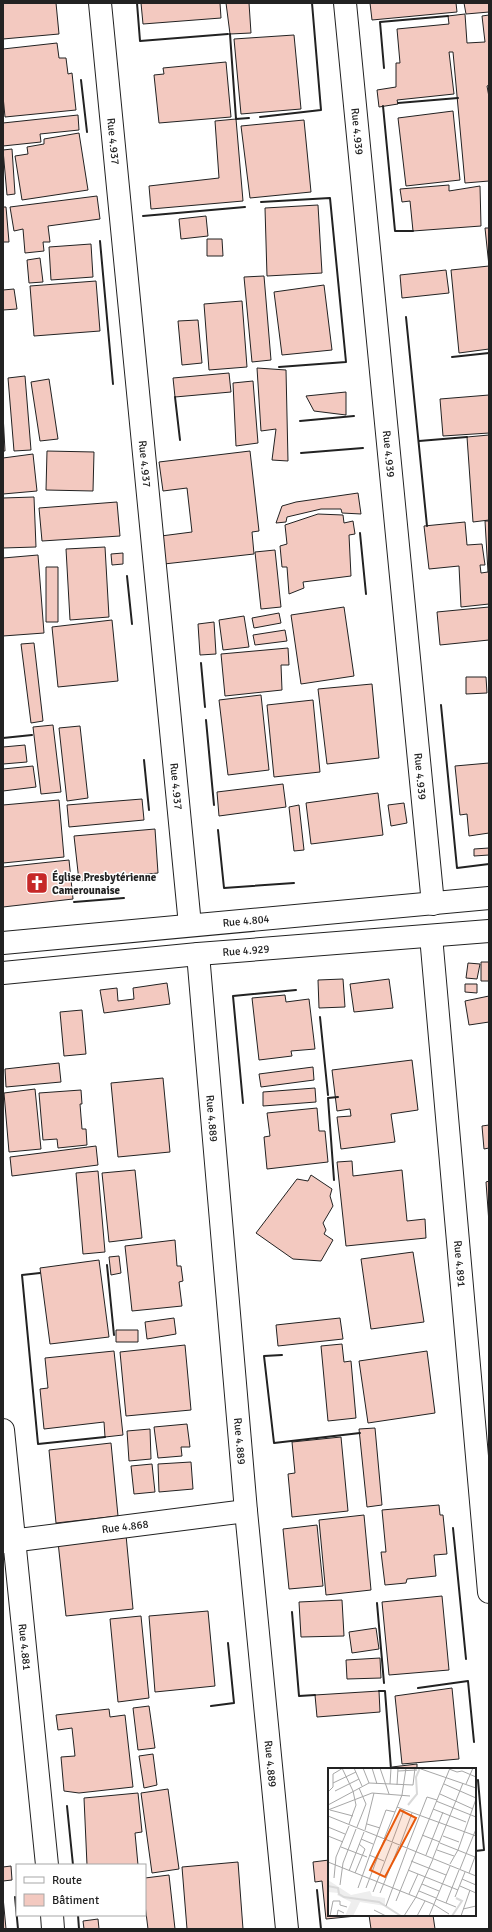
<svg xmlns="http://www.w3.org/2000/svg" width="492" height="1932" viewBox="0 0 492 1932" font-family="Signika,sans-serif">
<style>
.building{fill:#f3c9c0;stroke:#222}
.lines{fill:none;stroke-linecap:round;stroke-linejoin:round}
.street-casing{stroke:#222;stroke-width:24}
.primary-casing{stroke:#222;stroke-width:24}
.street{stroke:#fff;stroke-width:22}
.primary{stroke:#fff;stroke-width:22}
.wall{stroke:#222;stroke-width:2}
.labels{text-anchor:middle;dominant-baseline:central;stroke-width:3;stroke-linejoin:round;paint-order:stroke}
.street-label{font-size:11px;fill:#222;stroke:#fff}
.poi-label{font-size:11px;font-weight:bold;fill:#222;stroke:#fff;text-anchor:start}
.inset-river{fill:none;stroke:#d9d9d9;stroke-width:2}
.inset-road{fill:none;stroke:#a7a7a7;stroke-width:1}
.view{fill:#e8590c;fill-opacity:0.15;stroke:#e8590c;stroke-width:2}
.inset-edge{fill:none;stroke:#222;stroke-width:2}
</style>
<rect width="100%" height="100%" fill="#fff"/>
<path class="building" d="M 3,3 L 56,3 L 59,34 L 3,39 Z
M 141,3 L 220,3 L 221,18 L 143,24 Z
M 226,3 L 249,3 L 251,33 L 230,34 Z
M 370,3 L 456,3 L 457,12 L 372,20 Z
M 464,3 L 489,3 L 489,12 L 466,14 Z
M 465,14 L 467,43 L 485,42 L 482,16 L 489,15 L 489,85 L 487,86 L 489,97 L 489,181 L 465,183 L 453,52 L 449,52 L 454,94 L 397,100 L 398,104 L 379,107 L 377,90 L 396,87 L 396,63 L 400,63 L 397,29 L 449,24 L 448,16 Z
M 294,35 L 301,109 L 241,114 L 234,39 Z
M 57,43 L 59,58 L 66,58 L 68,74 L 72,73 L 76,110 L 5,117 L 3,96 L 3,49 Z
M 226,62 L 231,117 L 159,123 L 154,75 L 164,74 L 163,68 Z
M 453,111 L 460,180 L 406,186 L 398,118 Z
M 78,115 L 79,130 L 40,134 L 41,142 L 3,146 L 3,123 Z
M 236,119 L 243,201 L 151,209 L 149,186 L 219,178 L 215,121 Z
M 304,120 L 311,192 L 250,198 L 241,126 Z
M 79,133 L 88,190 L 22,200 L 15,156 L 28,154 L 27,147 L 44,144 L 44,139 Z
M 12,149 L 15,194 L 7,195 L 3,150 Z
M 449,185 L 449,191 L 480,186 L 481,226 L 413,231 L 410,201 L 402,202 L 400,189 Z
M 97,196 L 100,219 L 48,226 L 50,242 L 43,242 L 44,251 L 25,253 L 23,229 L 14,231 L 10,207 Z
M 318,205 L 322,273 L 267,276 L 265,208 Z
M 3,207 L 6,207 L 9,242 L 3,242 Z
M 206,216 L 208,236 L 181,239 L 179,219 Z
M 485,228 L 489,228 L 489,349 L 459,353 L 451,270 L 489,266 Z
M 207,239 L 222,239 L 223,256 L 207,256 Z
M 91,244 L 93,277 L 51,280 L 49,247 Z
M 40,258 L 43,282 L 29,283 L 27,260 Z
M 446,270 L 449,293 L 402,298 L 400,275 Z
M 264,276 L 271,360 L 252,362 L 244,277 Z
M 96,281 L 100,331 L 34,336 L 30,286 Z
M 324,285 L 332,350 L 282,355 L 274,292 Z
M 14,289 L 17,309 L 3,310 L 3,290 Z
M 242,301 L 247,367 L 209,370 L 204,304 Z
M 198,320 L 202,363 L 182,365 L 178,321 Z
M 257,368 L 286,370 L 288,461 L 272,460 L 276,429 L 261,431 Z
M 229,373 L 231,392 L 175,397 L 173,378 Z
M 25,376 L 31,450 L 14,451 L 8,378 Z
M 49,379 L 58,439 L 40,441 L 31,382 Z
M 253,381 L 258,443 L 236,446 L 233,383 Z
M 346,392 L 346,415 L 314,411 L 306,396 Z
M 489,395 L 489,433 L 443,436 L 440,399 Z
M 3,414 L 5,451 L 3,451 Z
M 489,435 L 489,520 L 473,522 L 467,437 Z
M 47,451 L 94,452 L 93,491 L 46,490 Z
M 250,451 L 259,531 L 252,532 L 254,554 L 164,564 L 161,536 L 192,532 L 187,488 L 163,491 L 159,462 Z
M 33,454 L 37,491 L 3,494 L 3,458 Z
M 358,493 L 361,514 L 342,513 L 341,509 L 321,509 L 287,517 L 286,522 L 276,523 L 282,506 L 296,502 Z
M 34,497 L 36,547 L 3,548 L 3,498 Z
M 117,502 L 120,536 L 42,541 L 39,508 Z
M 318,514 L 343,515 L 344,523 L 353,521 L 355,534 L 349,535 L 351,576 L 303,582 L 304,588 L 289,594 L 287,567 L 282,567 L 280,546 L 287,544 L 285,525 Z
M 485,521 L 489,521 L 489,604 L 461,607 L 459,566 L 429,569 L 424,526 L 465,522 L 467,545 L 482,544 L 485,565 L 480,565 L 481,573 L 488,572 Z
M 105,547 L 109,617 L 70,620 L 66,549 Z
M 275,550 L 281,607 L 261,609 L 255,552 Z
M 123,553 L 123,564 L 112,565 L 111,554 Z
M 38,555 L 44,633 L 3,636 L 3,558 Z
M 46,567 L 58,567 L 58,622 L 46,622 Z
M 344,607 L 354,676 L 301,684 L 291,615 Z
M 489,607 L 489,640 L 440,645 L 437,612 Z
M 279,613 L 281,623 L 254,628 L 252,618 Z
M 244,616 L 249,647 L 223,650 L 219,620 Z
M 112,620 L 118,681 L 58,687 L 52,627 Z
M 214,622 L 216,654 L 200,655 L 198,624 Z
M 285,630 L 287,641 L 255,645 L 253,635 Z
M 34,643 L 43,721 L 31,723 L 21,644 Z
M 288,648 L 289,665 L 281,665 L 282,690 L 225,696 L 221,654 Z
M 466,677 L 486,677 L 487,693 L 466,694 Z
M 372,684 L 379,758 L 327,764 L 318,689 Z
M 261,695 L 269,770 L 228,775 L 219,700 Z
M 313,700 L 320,772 L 274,777 L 267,705 Z
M 53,725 L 61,792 L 41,794 L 33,727 Z
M 80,726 L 88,798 L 67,801 L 59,728 Z
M 25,745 L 27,762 L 3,764 L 3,747 Z
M 489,763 L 489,833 L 469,836 L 467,814 L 460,815 L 455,766 Z
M 33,766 L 36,787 L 3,791 L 3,769 Z
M 283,784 L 286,807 L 219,816 L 217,792 Z
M 378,793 L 383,835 L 311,844 L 306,803 Z
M 142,799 L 144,820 L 69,827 L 67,805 Z
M 59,800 L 64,857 L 3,863 L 3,805 Z
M 404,803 L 407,823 L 391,826 L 388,805 Z
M 299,805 L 304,850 L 294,851 L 289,807 Z
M 155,829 L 158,873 L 79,881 L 74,836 Z
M 489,848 L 489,855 L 474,856 L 474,849 Z
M 69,860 L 73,899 L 3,907 L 3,867 Z
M 481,962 L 489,962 L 489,981 L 481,981 Z
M 468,963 L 480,964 L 477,979 L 466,978 Z
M 343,979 L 345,1007 L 319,1008 L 318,980 Z
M 389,979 L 393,1008 L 354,1012 L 350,984 Z
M 167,983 L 170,1004 L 104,1013 L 100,990 L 117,988 L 118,1001 L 134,999 L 133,988 Z
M 465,984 L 477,984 L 477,993 L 465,992 Z
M 285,995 L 286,1002 L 309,999 L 315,1049 L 291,1051 L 292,1056 L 259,1060 L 252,998 Z
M 489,996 L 489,1022 L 469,1025 L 465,1001 Z
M 82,1010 L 86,1054 L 64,1056 L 60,1012 Z
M 412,1060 L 418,1110 L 391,1114 L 395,1142 L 341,1149 L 337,1117 L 351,1116 L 350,1109 L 337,1111 L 332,1070 Z
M 59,1063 L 61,1082 L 6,1087 L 5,1069 Z
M 313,1067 L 314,1080 L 261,1087 L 259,1074 Z
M 163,1078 L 170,1152 L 118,1157 L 111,1083 Z
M 315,1088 L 316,1102 L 263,1106 L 263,1092 Z
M 35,1089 L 41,1149 L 9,1152 L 4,1093 Z
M 81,1090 L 82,1104 L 80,1104 L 82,1129 L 86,1129 L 87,1145 L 58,1148 L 57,1139 L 43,1140 L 39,1093 Z
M 317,1108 L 319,1131 L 325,1131 L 328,1162 L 267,1169 L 264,1137 L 270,1136 L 267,1113 Z
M 489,1125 L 489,1148 L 484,1149 L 482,1126 Z
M 96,1146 L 98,1165 L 12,1176 L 10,1157 Z
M 352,1161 L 353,1176 L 402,1170 L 407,1221 L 425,1219 L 426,1238 L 346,1246 L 337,1162 Z
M 135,1170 L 142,1238 L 109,1242 L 102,1173 Z
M 98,1171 L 105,1252 L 83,1254 L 76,1173 Z
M 311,1175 L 332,1189 L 330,1196 L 333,1206 L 323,1223 L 326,1230 L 324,1234 L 333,1240 L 321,1261 L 293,1259 L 256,1233 L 297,1179 L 308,1181 Z
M 489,1181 L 489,1223 L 486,1182 Z
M 175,1240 L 177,1266 L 181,1266 L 183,1281 L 179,1282 L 182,1306 L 132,1311 L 125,1246 Z
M 413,1252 L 424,1322 L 371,1329 L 361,1259 Z
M 119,1256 L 121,1273 L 111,1275 L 109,1257 Z
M 99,1260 L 109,1337 L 50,1344 L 40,1268 Z
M 174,1318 L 176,1334 L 147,1339 L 145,1322 Z
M 340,1318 L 343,1339 L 278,1346 L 276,1325 Z
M 116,1330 L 138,1330 L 138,1342 L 116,1342 Z
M 342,1344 L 344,1362 L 351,1361 L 356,1418 L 328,1421 L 321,1346 Z
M 185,1345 L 191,1410 L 126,1416 L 120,1352 Z
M 114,1351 L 123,1435 L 105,1437 L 104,1422 L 44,1429 L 40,1389 L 48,1388 L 45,1358 Z
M 427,1351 L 435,1413 L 368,1423 L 359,1361 Z
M 187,1424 L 190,1447 L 181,1447 L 182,1456 L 158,1458 L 154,1427 Z
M 375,1428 L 382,1505 L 367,1507 L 359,1429 Z
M 150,1429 L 151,1459 L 129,1461 L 127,1431 Z
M 341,1437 L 348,1511 L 292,1517 L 288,1474 L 295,1473 L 292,1442 Z
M 111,1443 L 118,1516 L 56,1523 L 49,1450 Z
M 191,1462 L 193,1489 L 159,1492 L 158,1464 Z
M 152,1464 L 155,1492 L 134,1494 L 131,1466 Z
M 439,1505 L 440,1515 L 443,1515 L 447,1554 L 434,1555 L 436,1576 L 407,1579 L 406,1583 L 385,1585 L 381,1552 L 386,1552 L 382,1510 Z
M 364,1515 L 371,1590 L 326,1595 L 319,1520 Z
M 317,1525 L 323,1586 L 289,1589 L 283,1529 Z
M 126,1535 L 133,1609 L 66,1616 L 58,1542 Z
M 442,1596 L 449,1670 L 389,1675 L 382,1602 Z
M 342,1600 L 344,1636 L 301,1637 L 299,1602 Z
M 208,1611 L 215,1686 L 155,1692 L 149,1616 Z
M 141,1616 L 149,1698 L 118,1702 L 110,1619 Z
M 376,1628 L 379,1649 L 352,1653 L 349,1632 Z
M 380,1658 L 381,1678 L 347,1679 L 346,1660 Z
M 452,1688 L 459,1759 L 402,1764 L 395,1696 Z
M 379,1691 L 380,1712 L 317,1717 L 315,1695 Z
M 149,1706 L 155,1748 L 138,1750 L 133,1708 Z
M 109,1709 L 110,1717 L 125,1715 L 133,1787 L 79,1793 L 64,1791 L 61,1757 L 75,1756 L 72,1728 L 58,1730 L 56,1715 Z
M 153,1754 L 157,1785 L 144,1788 L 139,1756 Z
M 417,1764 L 417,1769 L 392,1769 L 392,1767 Z
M 168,1789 L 179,1869 L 152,1873 L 141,1793 Z
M 138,1793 L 142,1832 L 135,1833 L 138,1865 L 87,1865 L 84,1798 Z
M 329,1860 L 329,1915 L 356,1916 L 326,1919 L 322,1881 L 315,1882 L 313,1862 Z
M 238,1862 L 243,1929 L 187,1929 L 182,1867 Z
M 11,1866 L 12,1880 L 3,1881 L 3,1867 Z
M 169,1875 L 175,1929 L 148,1929 L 145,1905 L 145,1878 Z
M 3,1897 L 6,1929 L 3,1929 Z
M 369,1915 L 433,1915 L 435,1929 L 371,1929 Z
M 98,1919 L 99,1929 L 84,1929 L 83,1921 Z"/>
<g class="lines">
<g class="street-casing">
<g id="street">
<path id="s1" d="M 100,3 L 190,925"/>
<path id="s2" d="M 345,3 L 433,904"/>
<path id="s3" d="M 431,936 L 489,1592"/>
<path id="s4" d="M 198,954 L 246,1511 L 287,1929"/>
<path id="s5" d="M 3,1430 L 47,1865"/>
<path id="s6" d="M 3,1542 L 246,1511"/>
<path d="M 52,1915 L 53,1929"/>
</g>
</g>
<g class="primary-casing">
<g id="primary">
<path id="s7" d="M 3,943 L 489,898"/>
<path id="s8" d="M 3,973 L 198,954 L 489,931"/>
</g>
</g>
<use href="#street" class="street"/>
<use href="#primary" class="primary"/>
<path class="wall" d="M 137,3 L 140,41 L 228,34
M 230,34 L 236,119 L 249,118
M 384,68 L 380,22 L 448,16
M 81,80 L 87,132
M 398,103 L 458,98
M 383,106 L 395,231 L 413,231
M 260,117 L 321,110 L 312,3
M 261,202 L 330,198 L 346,362 L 279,367
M 143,216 L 245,207
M 100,241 L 113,384
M 406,317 L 427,526
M 452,357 L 489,353
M 175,397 L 180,440
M 300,421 L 354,416
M 419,441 L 467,437
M 301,453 L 363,448
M 360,533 L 366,594
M 127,576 L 132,624
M 201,663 L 205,707
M 441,705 L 457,868 L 489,864
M 206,720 L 214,805
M 3,738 L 32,735
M 144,760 L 149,810
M 218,830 L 224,888 L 294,883
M 74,902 L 124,898
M 320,1017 L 328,1095
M 243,1103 L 233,996 L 296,990
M 334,1180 L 328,1098 L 338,1097
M 107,1265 L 114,1335
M 40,1273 L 22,1275 L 38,1444 L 105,1437
M 282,1355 L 264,1356 L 274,1443 L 360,1433
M 453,1528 L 466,1659
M 377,1603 L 384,1683
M 292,1612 L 299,1696 L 315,1695
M 418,1688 L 468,1681 L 474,1742
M 379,1691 L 385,1691 L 391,1769
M 211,1706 L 234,1703 L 228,1643
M 67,1806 L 73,1865
M 475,1851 L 484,1850 L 478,1780
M 317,1890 L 321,1929
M 15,1897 L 18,1929
M 78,1915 L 79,1929"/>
</g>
<defs>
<g id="church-square" transform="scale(1.15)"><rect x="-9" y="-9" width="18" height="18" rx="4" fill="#c62828" stroke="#fff"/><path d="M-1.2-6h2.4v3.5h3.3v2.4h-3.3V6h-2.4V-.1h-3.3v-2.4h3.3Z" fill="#fff"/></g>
</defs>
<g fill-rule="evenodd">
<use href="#church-square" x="37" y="883"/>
</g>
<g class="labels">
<g class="street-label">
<text stroke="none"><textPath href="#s2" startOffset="129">Rue 4.939</textPath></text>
<text stroke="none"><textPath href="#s1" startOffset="139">Rue 4.937</textPath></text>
<text stroke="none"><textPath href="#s2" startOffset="453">Rue 4.939</textPath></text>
<text stroke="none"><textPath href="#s1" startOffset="463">Rue 4.937</textPath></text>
<text stroke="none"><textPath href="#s2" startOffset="777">Rue 4.939</textPath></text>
<text stroke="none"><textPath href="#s1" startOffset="787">Rue 4.937</textPath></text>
<text stroke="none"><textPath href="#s7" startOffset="244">Rue 4.804</textPath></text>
<text stroke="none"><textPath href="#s8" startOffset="244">Rue 4.929</textPath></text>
<text stroke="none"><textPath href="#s4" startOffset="165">Rue 4.889</textPath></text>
<text stroke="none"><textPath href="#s3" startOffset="329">Rue 4.891</textPath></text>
<text stroke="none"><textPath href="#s4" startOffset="489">Rue 4.889</textPath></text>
<text stroke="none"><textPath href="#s6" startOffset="123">Rue 4.868</textPath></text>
<text stroke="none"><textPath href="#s5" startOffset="218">Rue 4.881</textPath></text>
<text stroke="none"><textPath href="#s4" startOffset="813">Rue 4.889</textPath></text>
</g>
<g class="poi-label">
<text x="52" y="877">Église Presbytérienne<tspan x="52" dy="13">Camerounaise</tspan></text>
</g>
</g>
<g transform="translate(328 1768)">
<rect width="148" height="148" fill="#fff"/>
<path d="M 0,112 L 23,127 L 42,123 L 44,128 L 57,130 L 57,138 L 32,134 L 25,148 L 17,148 L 23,134 L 9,127 L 10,125 L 0,124 Z" fill="#eee"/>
<path class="inset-river" d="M 80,37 L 89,26 L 88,9 L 92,0M 0,118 L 10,120 L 11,126 L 16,129 L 51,134 L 73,148M 124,148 L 134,133 L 128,130"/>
<path class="inset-road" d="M 14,0 L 25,23 L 28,37 L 21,56M 26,0 L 34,18M 35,0 L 41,15M 44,0 L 49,16M 52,0 L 61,26M 93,1 L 148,20M 121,1 L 129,4 L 134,3 L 148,9M 70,3 L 89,2M 5,15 L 28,4M 62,16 L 63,0M 116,16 L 148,30M 138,16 L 145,0M 69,17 L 70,0M 7,23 L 31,11M 0,24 L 5,19 L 5,6 L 15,0M 112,26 L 145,41M 108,33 L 148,49M 0,37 L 41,15 L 85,17 L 87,0M 69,39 L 148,68M 105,41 L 138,54M 0,42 L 44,25 L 82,28M 2,42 L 25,48M 0,48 L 148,108M 39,56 L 52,60M 0,59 L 17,66M 29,59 L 38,36 L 31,20M 37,62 L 46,25M 94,67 L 112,74M 0,68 L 15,74M 115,68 L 131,74M 33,71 L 45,76M 56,71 L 74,27 L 78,0M 64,74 L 76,42M 112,75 L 147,89M 72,77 L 84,45M 13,79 L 39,89M 79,80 L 99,29 L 109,32M 109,82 L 126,88M 41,87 L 56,93M 98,87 L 115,44M 105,90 L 135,15M 83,93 L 118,107M 0,94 L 105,136 L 121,146M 122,96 L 130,82 L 148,31M 132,101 L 148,61M 80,102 L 130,122M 21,103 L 36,64M 27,105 L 37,81 L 31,76M 141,105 L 148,86M 6,110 L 8,89 L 21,58M 134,111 L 148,117M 94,116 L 111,123M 12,117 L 15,95 L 28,61M 132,118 L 148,125M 30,120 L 58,42 L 67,44M 38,120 L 56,72M 91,123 L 108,130M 45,124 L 64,75M 52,125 L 71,78M 81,126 L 90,106M 127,129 L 137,104M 108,131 L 128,139M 68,133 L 122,0M 118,135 L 131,102M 58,138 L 79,81M 135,141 L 148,138M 46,142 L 58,148M 2,148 L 5,133 L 12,133 L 12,137 L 19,139M 9,148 L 10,142 L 16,145M 76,148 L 88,129 L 105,91M 89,148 L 97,133M 101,148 L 122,98M 133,148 L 142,122"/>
<path class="view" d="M 72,42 L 88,50 L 57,109 L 42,102 Z"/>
<rect width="148" height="148" class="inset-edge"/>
</g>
<rect width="492" height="1932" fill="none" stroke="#222222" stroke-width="8"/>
<rect x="16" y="1864" width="130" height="52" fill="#ffffff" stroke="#a7a7a7"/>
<rect x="24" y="1877" width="20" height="6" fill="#ffffff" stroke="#a7a7a7"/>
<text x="52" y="1884" font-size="12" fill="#222222">Route</text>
<rect x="24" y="1894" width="20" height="12" fill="#f3c9c0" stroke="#a7a7a7"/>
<text x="52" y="1904" font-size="12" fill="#222222">Bâtiment</text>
</svg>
